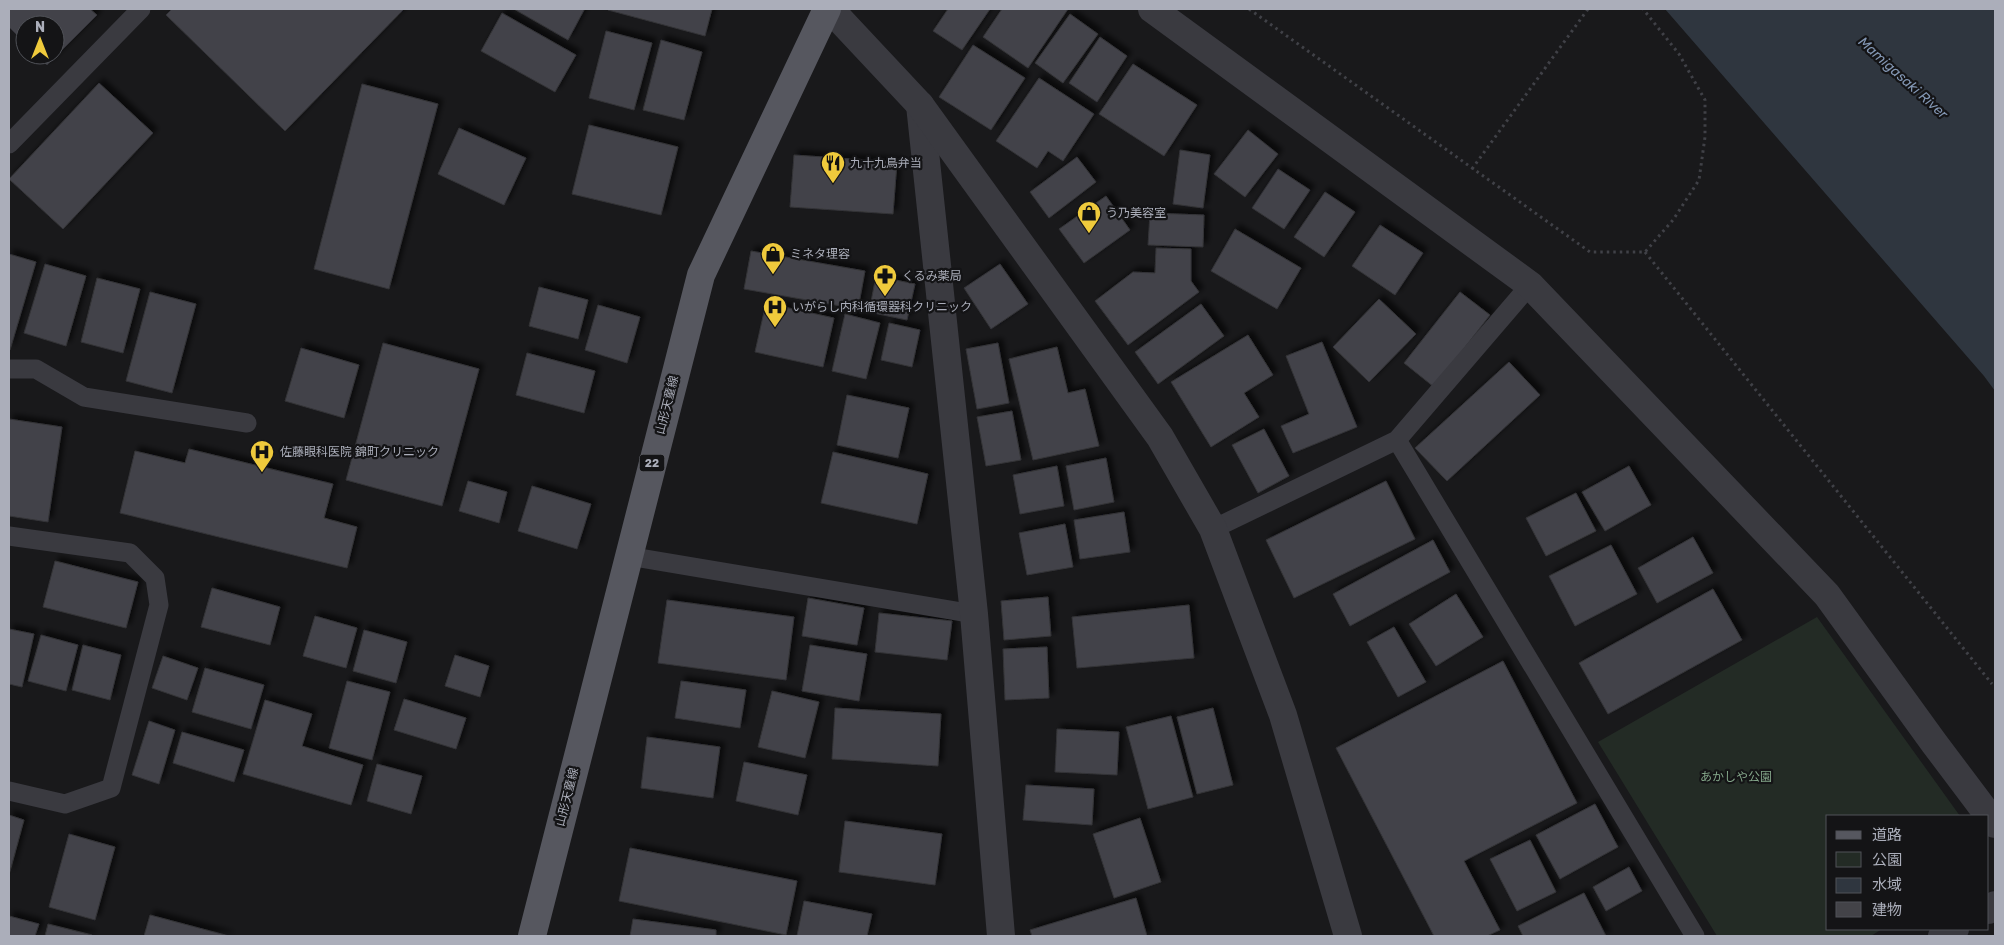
<svg xmlns="http://www.w3.org/2000/svg" width="2004" height="945" viewBox="0 0 2004 945" font-family="Rubik,'Noto Sans JP',sans-serif">
<style>
.green{fill:#232b25}
.water{fill:#2f363f}
.building{fill:#434348;stroke:#333337;filter:url(#shadow)}
.lines{fill:none;stroke-linecap:round;stroke-linejoin:round}
.path{stroke:#404147;stroke-width:3;stroke-dasharray:2.5 4;stroke-linecap:butt}
.service{stroke:#3a3a40;stroke-width:19}
.minor{stroke:#3a3a40;stroke-width:28}
.tertiary{stroke:#3a3a40;stroke-width:28}
.primary{stroke:#56575f;stroke-width:28}
.labels{text-anchor:middle;dominant-baseline:central;stroke-width:4.5;stroke-linejoin:round;paint-order:stroke}
.shield{fill:#141416;stroke:#7e8089;stroke-width:1}
.shield-label{font-size:11px;font-weight:bold;fill:#abaeba}
.poi-label{font-size:12px;fill:#abaeba;stroke:#141416;text-anchor:start}
.street-label{font-size:12px;fill:#abaeba;stroke:#141416}
.park-label{font-size:12px;fill:#83a589;stroke:#141416}
.water-label{font-size:14px;font-style:italic;fill:#8397b4;stroke:#141416}
</style>
<defs>
<filter id="shadow"><feDropShadow dx="4.5" dy="-4.5" stdDeviation="2.5" flood-color="#0009"/></filter>
</defs>
<rect width="100%" height="100%" fill="#19191b"/>
<path class="green" d="M 1817,617 L 1960,816 L 1828,816 L 1828,929 L 1882,929 L 1871,936 L 1717,936 L 1598,742 Z"/>
<path class="water" d="M 1665,9 L 1995,9 L 1995,391 L 1984,376 Z"/>
<path class="building" d="M 9,9 L 90,9 L 97,15 L 47,65 L 36,55 L 55,55 L 55,25 L 25,25 L 25,43 L 9,27 Z
M 172,9 L 404,9 L 285,131 L 166,15 Z
M 514,9 L 582,9 L 584,10 L 568,40 Z
M 608,9 L 712,9 L 705,36 L 608,10 Z
M 948,9 L 990,9 L 962,50 L 933,31 Z
M 1002,9 L 1068,9 L 1028,68 L 983,37 Z
M 502,13 L 576,55 L 555,92 L 481,51 Z
M 1070,14 L 1098,34 L 1063,83 L 1035,63 Z
M 606,31 L 652,43 L 634,110 L 589,98 Z
M 1100,37 L 1127,56 L 1097,102 L 1069,83 Z
M 661,40 L 702,52 L 684,120 L 643,110 Z
M 973,45 L 1025,78 L 991,130 L 939,97 Z
M 1133,64 L 1197,105 L 1164,156 L 1099,114 Z
M 1039,78 L 1094,114 L 1063,161 L 1048,151 L 1037,168 L 996,141 Z
M 99,83 L 153,133 L 63,229 L 9,179 Z
M 362,84 L 438,104 L 389,289 L 314,269 Z
M 589,125 L 678,147 L 661,215 L 572,194 Z
M 459,128 L 526,158 L 504,205 L 438,174 Z
M 1248,130 L 1278,154 L 1245,197 L 1214,174 Z
M 1180,150 L 1210,155 L 1203,208 L 1173,204 Z
M 794,155 L 897,162 L 893,214 L 790,207 Z
M 1077,157 L 1096,182 L 1049,218 L 1030,192 Z
M 1278,169 L 1310,190 L 1284,229 L 1252,208 Z
M 1325,192 L 1355,212 L 1324,257 L 1294,237 Z
M 1106,196 L 1130,230 L 1084,263 L 1059,229 Z
M 1150,213 L 1204,215 L 1203,247 L 1148,245 Z
M 1380,225 L 1423,253 L 1395,295 L 1352,266 Z
M 1235,229 L 1301,268 L 1277,309 L 1211,271 Z
M 1156,248 L 1191,249 L 1191,281 L 1199,292 L 1128,345 L 1095,301 L 1133,272 L 1155,273 Z
M 751,251 L 865,271 L 858,309 L 744,289 Z
M 9,254 L 36,262 L 10,350 L 9,350 Z
M 45,264 L 86,276 L 66,346 L 24,333 Z
M 1000,264 L 1028,304 L 991,329 L 964,288 Z
M 876,276 L 915,284 L 907,320 L 869,312 Z
M 97,278 L 140,289 L 123,353 L 81,342 Z
M 539,287 L 588,300 L 578,339 L 529,326 Z
M 150,292 L 196,304 L 172,393 L 126,381 Z
M 1460,292 L 1490,315 L 1434,387 L 1404,363 Z
M 1379,299 L 1416,334 L 1369,382 L 1333,347 Z
M 766,303 L 834,318 L 823,367 L 755,352 Z
M 1201,304 L 1224,336 L 1158,384 L 1135,352 Z
M 598,305 L 640,317 L 627,363 L 585,350 Z
M 845,314 L 880,323 L 866,379 L 832,371 Z
M 889,323 L 920,330 L 912,367 L 881,360 Z
M 1248,335 L 1273,375 L 1244,393 L 1259,417 L 1211,447 L 1171,382 Z
M 1322,342 L 1357,427 L 1293,453 L 1281,426 L 1309,414 L 1286,356 Z
M 383,343 L 479,369 L 442,506 L 346,480 Z
M 998,343 L 1009,403 L 977,409 L 966,349 Z
M 1057,347 L 1068,393 L 1085,389 L 1099,446 L 1033,460 L 1009,359 Z
M 301,348 L 359,365 L 344,418 L 285,401 Z
M 527,353 L 595,371 L 584,413 L 516,395 Z
M 1509,362 L 1540,395 L 1447,481 L 1415,448 Z
M 847,395 L 909,408 L 898,458 L 837,445 Z
M 1012,411 L 1021,460 L 986,466 L 977,417 Z
M 9,419 L 62,427 L 48,522 L 9,516 Z
M 1264,429 L 1289,476 L 1258,493 L 1232,445 Z
M 189,449 L 333,484 L 324,518 L 357,527 L 347,568 L 120,513 L 135,451 L 185,463 Z
M 833,452 L 928,474 L 917,524 L 821,503 Z
M 1106,458 L 1114,502 L 1074,510 L 1066,466 Z
M 1057,466 L 1064,506 L 1020,514 L 1013,475 Z
M 1629,466 L 1651,505 L 1605,531 L 1582,492 Z
M 468,481 L 507,492 L 499,523 L 459,511 Z
M 1386,481 L 1415,539 L 1294,598 L 1266,540 Z
M 532,486 L 591,504 L 577,549 L 518,531 Z
M 1576,493 L 1596,531 L 1546,556 L 1526,518 Z
M 1124,512 L 1130,552 L 1080,559 L 1074,520 Z
M 1065,524 L 1073,567 L 1027,575 L 1019,533 Z
M 1693,537 L 1713,573 L 1657,603 L 1638,568 Z
M 1433,540 L 1450,572 L 1350,626 L 1333,594 Z
M 1611,545 L 1637,594 L 1575,626 L 1549,576 Z
M 55,561 L 138,582 L 126,628 L 43,607 Z
M 212,588 L 280,607 L 270,645 L 201,627 Z
M 1713,589 L 1742,640 L 1608,714 L 1579,663 Z
M 1456,594 L 1483,637 L 1436,666 L 1409,624 Z
M 1048,597 L 1051,636 L 1004,640 L 1001,601 Z
M 808,598 L 864,608 L 857,645 L 802,636 Z
M 667,600 L 794,617 L 786,680 L 658,663 Z
M 1189,605 L 1194,658 L 1077,668 L 1072,617 Z
M 879,613 L 952,621 L 947,660 L 875,652 Z
M 315,616 L 357,628 L 346,668 L 303,656 Z
M 1394,627 L 1426,682 L 1398,697 L 1367,642 Z
M 9,629 L 34,634 L 22,687 L 9,684 Z
M 364,630 L 407,642 L 396,683 L 353,671 Z
M 41,635 L 78,645 L 66,691 L 28,681 Z
M 83,645 L 121,655 L 110,700 L 72,690 Z
M 810,645 L 867,654 L 859,701 L 802,691 Z
M 1047,647 L 1049,698 L 1005,700 L 1003,649 Z
M 455,655 L 489,666 L 480,697 L 445,686 Z
M 163,656 L 198,668 L 187,700 L 152,688 Z
M 1503,661 L 1577,803 L 1464,861 L 1500,930 L 1487,936 L 1434,936 L 1336,748 Z
M 205,668 L 264,685 L 251,729 L 192,712 Z
M 347,681 L 390,692 L 372,760 L 329,748 Z
M 681,681 L 746,690 L 740,728 L 675,718 Z
M 772,691 L 819,702 L 805,758 L 758,747 Z
M 404,699 L 466,718 L 456,749 L 394,730 Z
M 265,700 L 312,714 L 302,746 L 363,765 L 351,805 L 243,774 Z
M 835,708 L 941,714 L 938,766 L 832,759 Z
M 1213,708 L 1233,785 L 1197,794 L 1177,717 Z
M 1171,716 L 1193,797 L 1148,809 L 1126,727 Z
M 149,721 L 175,730 L 159,784 L 132,775 Z
M 1057,729 L 1119,732 L 1117,775 L 1055,772 Z
M 182,732 L 244,750 L 234,782 L 173,763 Z
M 647,737 L 720,747 L 713,798 L 641,788 Z
M 744,762 L 807,775 L 798,815 L 736,801 Z
M 377,764 L 422,776 L 411,814 L 367,801 Z
M 1026,785 L 1094,789 L 1092,825 L 1023,820 Z
M 1595,804 L 1618,847 L 1560,879 L 1536,835 Z
M 9,815 L 24,820 L 9,875 Z
M 1140,818 L 1161,882 L 1114,898 L 1093,834 Z
M 845,821 L 942,834 L 935,885 L 839,872 Z
M 69,834 L 115,847 L 95,920 L 49,907 Z
M 1530,840 L 1556,892 L 1517,911 L 1490,859 Z
M 630,848 L 797,881 L 786,935 L 619,901 Z
M 1629,867 L 1642,891 L 1606,911 L 1593,887 Z
M 1584,893 L 1606,936 L 1523,936 L 1518,926 Z
M 1136,898 L 1147,936 L 1032,936 L 1030,930 Z
M 804,901 L 872,914 L 867,936 L 797,936 Z
M 150,915 L 229,936 L 144,936 Z
M 9,916 L 39,924 L 35,936 L 9,936 Z
M 633,919 L 716,930 L 716,936 L 630,936 Z
M 48,924 L 92,935 L 92,936 L 45,936 Z"/>
<g class="lines">
<path class="path" d="M 1249,9 L 1590,252 L 1645,252 L 1673,220 L 1699,180 L 1705,137 L 1705,100 L 1679,54 L 1643,9
M 1472,169 L 1588,9
M 1645,252 L 1992,684"/>
<path class="service" d="M 9,144 L 141,9
M 9,369 L 36,369 L 84,397 L 247,423
M 1397,440 L 1530,285
M 1213,529 L 1397,440 L 1695,936
M 9,536 L 130,553 L 155,578 L 159,605 L 111,788 L 65,804 L 9,791
M 628,556 L 974,614"/>
<path class="minor" d="M 1152,9 L 1530,285 L 1827,595 L 1934,743 L 1995,824
M 920,105 L 974,614 L 1001,936
M 1988,910 L 1995,905
M 1942,936 L 1955,929"/>
<path class="tertiary" d="M 830,9 L 920,105 L 1160,437 L 1213,529 L 1283,715 L 1348,936"/>
<path class="primary" d="M 532,936 L 701,275 L 827,9"/>
</g>
<defs>
<g id="restaurant-pin" transform="scale(1.25)"><path d="M0 17L-7.5 6A9.5 9.5 0 1 1 7.5 6Z" fill="#efca3c" stroke="#141416"/><path d="M-5-6h1v4h1v-4h1v4h1v-4h1v5L-1.5 .5V6h-2V.5L-5-1ZM5-6V6H3V1.5H1.5Q1.5-4 5-6Z" fill="#111"/></g>
<g id="shop-pin" transform="scale(1.25)"><path d="M0 17L-7.5 6A9.5 9.5 0 1 1 7.5 6Z" fill="#efca3c" stroke="#141416"/><path d="M-5-2.5h2.3a2.7 3.5 0 0 1 5.4 0H5L5.5 6h-11ZM-1.5-2.5h3a1.5 2.3 0 0 0-3 0Z" fill="#111"/></g>
<g id="pharmacy-pin" transform="scale(1.25)"><path d="M0 17L-7.5 6A9.5 9.5 0 1 1 7.5 6Z" fill="#efca3c" stroke="#141416"/><path d="M-2-6h4v4h4v4h-4v4h-4v-4h-4v-4h4Z" fill="#111"/></g>
<g id="hospital-pin" transform="scale(1.25)"><path d="M0 17L-7.5 6A9.5 9.5 0 1 1 7.5 6Z" fill="#efca3c" stroke="#141416"/><path d="M-5-5h3v3.5h4V-5h3V5h-3V1.5h-4V5h-3Z" fill="#111"/></g>
</defs>
<g fill-rule="evenodd">
<use href="#restaurant-pin" x="833" y="163"/>
<use href="#shop-pin" x="1089" y="213"/>
<use href="#shop-pin" x="773" y="254"/>
<use href="#pharmacy-pin" x="885" y="276"/>
<use href="#hospital-pin" x="775" y="307"/>
<use href="#hospital-pin" x="262" y="452"/>
</g>
<g class="labels">
<rect class="shield" x="639.5" y="454.5" width="25" height="17" rx="4"/>
<g class="shield-label">
<text x="652" y="463">22</text>
</g>
<g class="poi-label">
<text x="850" y="163">九十九鳥弁当</text>
<text x="1106" y="213">う乃美容室</text>
<text x="790" y="254">ミネタ理容</text>
<text x="902" y="276">くるみ薬局</text>
<text x="792" y="307">いがらし内科循環器科クリニック</text>
<text x="280" y="452">佐藤眼科医院 錦町クリニック</text>
</g>
<g class="street-label">
<text transform="translate(667 405) rotate(-76)">山形天童線</text>
<text transform="translate(567 797) rotate(-76)">山形天童線</text>
</g>
<g class="park-label">
<text x="1736" y="777">あかしや公園</text>
</g>
<g class="water-label">
<text transform="translate(1903 78) rotate(42)">Mamigasaki River</text>
</g>
</g>
<rect width="2004" height="945" fill="none" stroke="#abaeba" stroke-width="20"/>
<rect x="1826" y="815" width="162" height="115" fill="#141416" stroke="#505258"/>
<rect x="1836" y="831" width="25" height="8" fill="#56575f" stroke="#505258"/>
<text x="1872" y="840" font-size="15" fill="#abaeba">道路</text>
<rect x="1836" y="852" width="25" height="15" fill="#232b25" stroke="#505258"/>
<text x="1872" y="865" font-size="15" fill="#abaeba">公園</text>
<rect x="1836" y="878" width="25" height="15" fill="#2f363f" stroke="#505258"/>
<text x="1872" y="890" font-size="15" fill="#abaeba">水域</text>
<rect x="1836" y="902" width="25" height="15" fill="#434348" stroke="#505258"/>
<text x="1872" y="915" font-size="15" fill="#abaeba">建物</text>
<g transform="translate(40 40)"><circle r="24" fill="#141416" stroke="#505258"/>
<path d="M0-4L9 19L0 12L-9 19Z" fill="#efca3c"/>
<text y="-8" font-size="14" font-weight="bold" text-anchor="middle" fill="#abaeba">N</text>
</g>
</svg>
